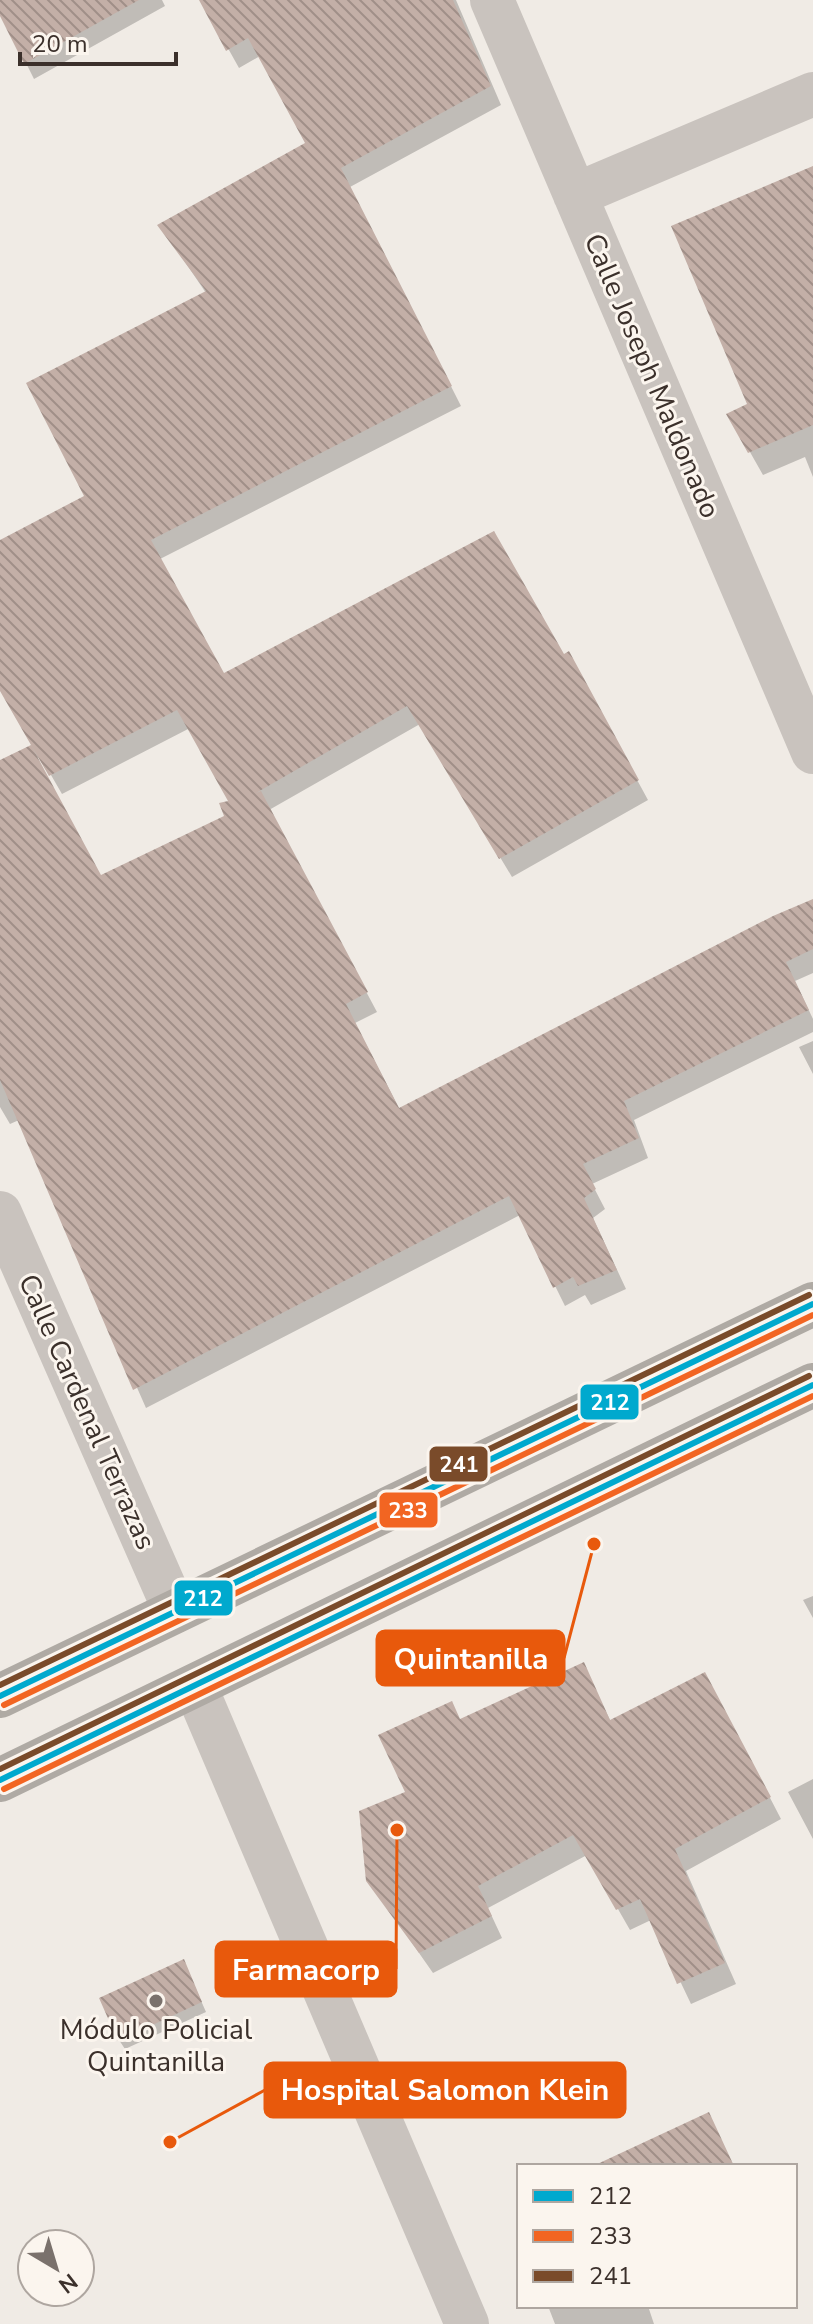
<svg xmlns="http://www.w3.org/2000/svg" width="813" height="2324" viewBox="0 0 813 2324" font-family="'Nunito Sans',sans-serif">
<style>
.shadow{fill:#0003;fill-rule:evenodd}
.building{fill:url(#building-back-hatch);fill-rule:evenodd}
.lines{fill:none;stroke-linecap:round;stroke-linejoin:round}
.street{stroke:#c9c3be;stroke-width:44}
.highway{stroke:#afaaa4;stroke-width:44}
.bus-1-casing{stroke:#fbf5ee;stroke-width:12}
.bus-2-casing{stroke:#fbf5ee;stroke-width:12}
.bus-3-casing{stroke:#fbf5ee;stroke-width:12}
.bus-1{stroke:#00a9ce;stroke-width:6}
.bus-2{stroke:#f26522;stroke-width:6}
.bus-3{stroke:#7a4b2a;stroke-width:6}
.poi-dot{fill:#7a716c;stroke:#fbf5ee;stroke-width:3}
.labels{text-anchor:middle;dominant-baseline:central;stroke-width:6;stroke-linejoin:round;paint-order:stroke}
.street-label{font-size:28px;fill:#3b302b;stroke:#fbf5ee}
.poi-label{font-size:28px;fill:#3b302b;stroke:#fbf5ee}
.leader{fill:none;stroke:#e8590c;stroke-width:3}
.callout-dot{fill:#e8590c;stroke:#fbf5ee;stroke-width:3}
.callout{fill:#e8590c;stroke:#e8590c;stroke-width:3}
.callout-label{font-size:30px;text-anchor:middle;font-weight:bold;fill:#fff}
.line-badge{stroke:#fbf5ee;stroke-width:3}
.badge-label{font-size:22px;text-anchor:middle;font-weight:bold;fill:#fff}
</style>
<defs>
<pattern id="building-back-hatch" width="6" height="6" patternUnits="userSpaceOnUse" patternTransform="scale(2)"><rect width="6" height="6" fill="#c3afa7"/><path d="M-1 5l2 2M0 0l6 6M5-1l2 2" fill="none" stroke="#a08f88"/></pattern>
</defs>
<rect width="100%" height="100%" fill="#f0ebe5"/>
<path class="shadow" d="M 0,0 L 162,0 L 165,6 L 34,79 L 0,11 Z
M 201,0 L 456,0 L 501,105 L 350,187 L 461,406 L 160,559 L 224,676 L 564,657 L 579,673 L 648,800 L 512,877 L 420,724 L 269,810 L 377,1012 L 355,1023 L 400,1110 L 813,901 L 813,973 L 795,981 L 813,1019 L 813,1032 L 634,1120 L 648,1158 L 592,1184 L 605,1209 L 593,1218 L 626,1289 L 591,1305 L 585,1295 L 565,1306 L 520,1215 L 146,1408 L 19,1120 L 10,1124 L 0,1107 L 0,763 L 34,746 L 0,687 L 0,567 L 86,497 L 206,293 L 160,225 L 308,144 L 260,56 L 239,68 ZM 190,728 L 231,802 L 226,817 L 101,877 L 37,758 L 40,756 L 62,794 Z
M 813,168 L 813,477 L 805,457 L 763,475 L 729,415 L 750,405 Z
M 813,1041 L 813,1074 L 799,1047 Z
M 813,1596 L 813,1618 L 803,1600 Z
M 583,1665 L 611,1722 L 717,1696 L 781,1819 L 686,1871 L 736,1984 L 691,2004 L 651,1920 L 630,1930 L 587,1855 L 488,1908 L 502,1938 L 433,1973 L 368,1880 L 408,1793 L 461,1721 Z
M 813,1779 L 813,1839 L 788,1792 Z
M 188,1971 L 206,2012 L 125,2049 L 119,2040 Z
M 548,2306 L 648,2306 L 654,2324 L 555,2324 Z"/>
<path class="building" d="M 0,0 L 139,0 L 24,64 L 0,16 Z
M 199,0 L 453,0 L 491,86 L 341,168 L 452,386 L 151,540 L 224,673 L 494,531 L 564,654 L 569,651 L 639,780 L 499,859 L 407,706 L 256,793 L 261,791 L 368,992 L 346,1004 L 399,1108 L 773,916 L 813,899 L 813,949 L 786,962 L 809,1010 L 624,1101 L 639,1138 L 583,1164 L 596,1189 L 584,1198 L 617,1270 L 578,1286 L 573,1277 L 553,1288 L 509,1196 L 133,1390 L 0,1080 L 0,760 L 31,745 L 0,691 L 0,540 L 84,496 L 26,383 L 206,291 L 157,225 L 305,143 L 248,38 L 226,51 ZM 177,710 L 228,801 L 219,803 L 224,816 L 101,875 L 31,745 L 49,776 Z
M 813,166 L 813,425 L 748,453 L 726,414 L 747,404 L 671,226 Z
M 584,1662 L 610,1720 L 705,1672 L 771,1797 L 675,1849 L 725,1963 L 677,1984 L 640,1899 L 616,1910 L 573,1835 L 478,1886 L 492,1916 L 419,1953 L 366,1881 L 359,1811 L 405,1792 L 378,1735 L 452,1701 L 460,1719 Z
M 184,1959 L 202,2002 L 118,2041 L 99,1998 Z
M 709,2112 L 734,2166 L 593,2166 Z"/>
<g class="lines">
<path class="street" d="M 492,0 L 813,752
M 575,195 L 813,94
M 0,1213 L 175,1611
M 195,1686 L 467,2324"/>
<path class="highway" d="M 0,1696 L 813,1304
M 0,1780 L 813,1385"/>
<g class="bus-1-casing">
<path id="bus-1" d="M 0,1696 L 813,1304
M 0,1780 L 813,1385"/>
</g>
<g class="bus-2-casing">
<path id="bus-2" d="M 4,1705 L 813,1315
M 4,1789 L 813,1396"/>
</g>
<g class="bus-3-casing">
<path id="bus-3" d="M 0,1685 L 809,1295
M 0,1769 L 809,1376"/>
</g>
<use href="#bus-1" class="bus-1"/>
<use href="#bus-2" class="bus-2"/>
<use href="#bus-3" class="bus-3"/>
</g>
<circle class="poi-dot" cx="156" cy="2001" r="8"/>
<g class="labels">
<g class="street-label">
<text transform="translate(652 376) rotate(67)">Calle Joseph Maldonado</text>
<text transform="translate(87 1412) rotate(66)">Calle Cardenal Terrazas</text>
</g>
<g class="poi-label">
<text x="156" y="2030">Módulo Policial<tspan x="156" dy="32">Quintanilla</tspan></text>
</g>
</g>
<path class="leader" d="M594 1544L564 1658M397 1830L396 1969M170 2142L265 2090"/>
<g class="callout-dot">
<circle cx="594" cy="1544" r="8"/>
<circle cx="397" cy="1830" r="8"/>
<circle cx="170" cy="2142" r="8"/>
</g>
<g class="callout">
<rect x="377" y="1631" width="187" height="54" rx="8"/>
<rect x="216" y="1942" width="180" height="54" rx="8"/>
<rect x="265" y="2063" width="360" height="54" rx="8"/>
</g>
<g class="callout-label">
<text x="471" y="1669">Quintanilla</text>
<text x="306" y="1980">Farmacorp</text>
<text x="445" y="2100">Hospital Salomon Klein</text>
</g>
<g class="line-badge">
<rect x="579" y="1383" width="61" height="38" rx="8" fill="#00a9ce"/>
<rect x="428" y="1445" width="61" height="38" rx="8" fill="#7a4b2a"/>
<rect x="378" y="1491" width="61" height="38" rx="8" fill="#f26522"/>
<rect x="173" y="1579" width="61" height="38" rx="8" fill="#00a9ce"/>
</g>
<g class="badge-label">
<text x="610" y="1410">212</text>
<text x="459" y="1472">241</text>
<text x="408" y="1518">233</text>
<text x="203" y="1606">212</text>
</g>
<rect x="517" y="2164" width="280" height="144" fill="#fbf5ee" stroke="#aea6a0" stroke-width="2"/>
<rect x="533" y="2190" width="40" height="12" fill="#00a9ce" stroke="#aea6a0" stroke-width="2"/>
<text x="589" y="2204" font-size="24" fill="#3b302b">212</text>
<rect x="533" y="2230" width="40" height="12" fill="#f26522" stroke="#aea6a0" stroke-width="2"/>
<text x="589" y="2244" font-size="24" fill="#3b302b">233</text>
<rect x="533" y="2270" width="40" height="12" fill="#7a4b2a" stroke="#aea6a0" stroke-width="2"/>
<text x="589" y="2284" font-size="24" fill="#3b302b">241</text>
<g transform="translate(56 2268) rotate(142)"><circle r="38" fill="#fbf5ee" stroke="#aea6a0" stroke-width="2"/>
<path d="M0-6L14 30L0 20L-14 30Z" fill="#7a716c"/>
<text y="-12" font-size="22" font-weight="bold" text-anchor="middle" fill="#3b302b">N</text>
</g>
<path d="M20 52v12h156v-12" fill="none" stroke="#3b302b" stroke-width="4"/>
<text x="32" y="52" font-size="24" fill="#3b302b" stroke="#fbf5ee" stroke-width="6" paint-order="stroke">20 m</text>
</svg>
